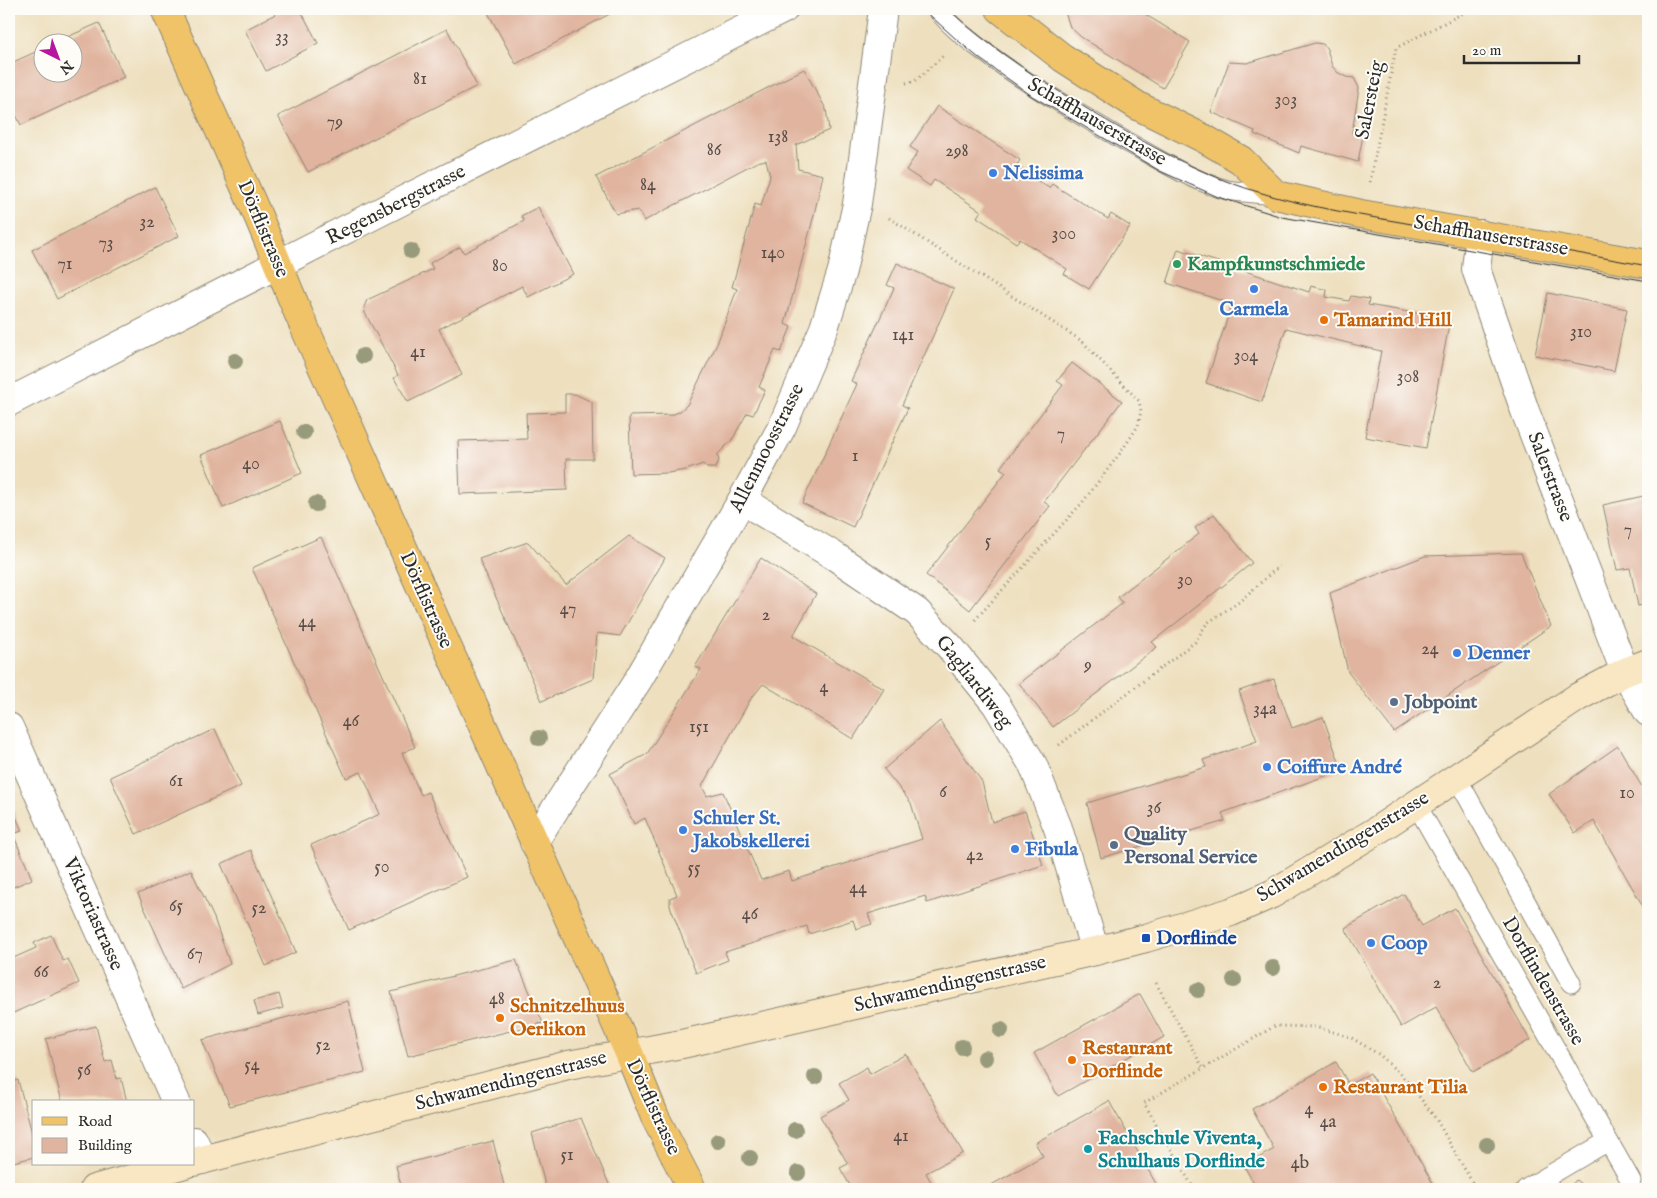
<svg xmlns="http://www.w3.org/2000/svg" width="1657" height="1198" viewBox="0 0 1657 1198" font-family="'IM FELL English',serif">
<style>
.green{fill:#97c270;stroke:#61764e}
.building{fill:#e0b49e}
.lines{fill:none;stroke-linecap:round;stroke-linejoin:round}
.lane-casing{stroke:#8c8675;stroke-width:21}
.street-casing{stroke:#8c8675;stroke-width:30}
.secondary-casing{stroke:#8c8675;stroke-width:30}
.primary-casing{stroke:#8c8675;stroke-width:30}
.path{stroke:#8c8675;stroke-width:3;stroke-dasharray:1 4;stroke-linecap:butt}
.lane{stroke:#fff;stroke-width:19}
.street{stroke:#fff;stroke-width:28}
.secondary{stroke:#f9e7c3;stroke-width:28}
.primary{stroke:#f0c369;stroke-width:28}
.tram{stroke:#2b2b2b;stroke-width:1}
.tree{fill:#989a7b}
.shop-dot{fill:#3f7fe0;stroke:#fdfcf7;stroke-width:2}
.leisure-dot{fill:#2e9e5b;stroke:#fdfcf7;stroke-width:2}
.food-dot{fill:#e8710a;stroke:#fdfcf7;stroke-width:2}
.service-dot{fill:#5c6f8a;stroke:#fdfcf7;stroke-width:2}
.transit-dot{fill:#1a4fb4;stroke:#fdfcf7;stroke-width:2}
.culture-dot{fill:#0f9aa8;stroke:#fdfcf7;stroke-width:2}
.labels{text-anchor:middle;dominant-baseline:central;stroke-width:4;stroke-linejoin:round;paint-order:stroke}
.number-label{font-size:18px;fill:#584d48}
.street-label{font-size:20px;fill:#2b2b2b;stroke:#fdfcf7}
.shop-label{font-size:20px;font-weight:bold;fill:#366cbe;stroke:#fdfcf7;text-anchor:start}
.leisure-label{font-size:20px;font-weight:bold;fill:#27864d;stroke:#fdfcf7;text-anchor:start}
.food-label{font-size:20px;font-weight:bold;fill:#c56008;stroke:#fdfcf7;text-anchor:start}
.service-label{font-size:20px;font-weight:bold;fill:#4e5e75;stroke:#fdfcf7;text-anchor:start}
.transit-label{font-size:20px;font-weight:bold;fill:#164399;stroke:#fdfcf7;text-anchor:start}
.culture-label{font-size:20px;font-weight:bold;fill:#0d838f;stroke:#fdfcf7;text-anchor:start}
</style>
<rect width="100%" height="100%" fill="#fdfcf7"/>
<filter id="ink" filterUnits="userSpaceOnUse"><feTurbulence type="fractalNoise" baseFrequency=".02" numOctaves="2"/><feDisplacementMap in="SourceGraphic" scale="10" xChannelSelector="R" yChannelSelector="G"/><feConvolveMatrix kernelMatrix="1 2 1 2 8 2 1 2 1" color-interpolation-filters="sRGB"/></filter>
<filter id="wash" filterUnits="userSpaceOnUse"><feTurbulence type="fractalNoise" baseFrequency=".0096" numOctaves="4" result="noise"/><feDisplacementMap in="SourceGraphic" scale="20" xChannelSelector="R" yChannelSelector="G"/><feGaussianBlur stdDeviation="1.12" result="paint"/><feColorMatrix in="noise" values="0 0 0 0 0 0 0 0 0 0 0 0 0 0 0 0 0 1.4 0 .05"/><feComposite in="paint" operator="in"/></filter>
<g filter="url(#wash)">
<rect width="100%" height="100%" fill="#eee0bf"/>
<path class="green" d="M 1648,358 L 1648,414 L 1641,387 Z"/>
<g id="blocks">
<path class="building" d="M 285,9 L 300,9 L 318,43 L 266,71 L 245,30 Z
M 486,9 L 619,9 L 516,64 Z
M 1064,9 L 1149,9 L 1146,15 L 1190,42 L 1163,88 L 1081,37 L 1070,27 Z
M 99,23 L 124,77 L 21,125 L 10,103 L 9,104 L 9,64 L 42,49 L 42,72 L 72,72 L 72,42 L 56,42 Z
M 447,29 L 477,86 L 308,172 L 278,116 Z
M 1315,43 L 1323,44 L 1327,49 L 1332,66 L 1337,72 L 1346,77 L 1354,78 L 1359,88 L 1352,133 L 1363,135 L 1358,162 L 1301,146 L 1299,153 L 1254,134 L 1255,131 L 1211,112 L 1229,62 L 1247,63 Z
M 804,69 L 826,109 L 829,130 L 796,145 L 798,169 L 823,175 L 813,219 L 785,324 L 791,327 L 781,352 L 775,350 L 759,387 L 765,390 L 753,415 L 747,413 L 732,440 L 717,455 L 719,460 L 716,468 L 707,468 L 703,464 L 686,470 L 668,473 L 631,474 L 629,416 L 671,415 L 679,412 L 687,405 L 717,344 L 737,289 L 732,287 L 755,204 L 761,206 L 770,176 L 766,160 L 757,162 L 644,221 L 638,210 L 616,214 L 596,177 Z
M 937,106 L 1020,160 L 1016,167 L 1049,188 L 1052,184 L 1108,219 L 1111,214 L 1130,226 L 1089,289 L 1064,274 L 1067,269 L 1020,239 L 1016,243 L 977,217 L 981,211 L 934,180 L 930,186 L 906,170 L 918,152 L 910,147 Z
M 155,187 L 179,236 L 57,299 L 32,250 Z
M 538,207 L 573,274 L 528,297 L 522,286 L 439,329 L 462,375 L 408,402 L 394,378 L 398,375 L 365,313 L 364,307 L 367,300 L 433,269 L 430,263 L 460,247 L 464,253 L 524,221 L 521,216 Z
M 1178,249 L 1309,292 L 1311,286 L 1327,290 L 1326,297 L 1349,301 L 1351,296 L 1369,299 L 1368,305 L 1450,319 L 1426,448 L 1365,437 L 1381,351 L 1286,328 L 1262,402 L 1206,383 L 1232,304 L 1167,283 Z
M 897,263 L 954,289 L 902,405 L 908,408 L 853,527 L 802,503 L 857,384 L 851,381 L 894,288 L 887,285 Z
M 1548,293 L 1627,309 L 1614,371 L 1535,355 Z
M 1072,363 L 1122,401 L 1044,502 L 1050,506 L 970,610 L 926,575 L 1006,472 L 1000,468 L 1063,385 L 1057,381 Z
M 565,394 L 575,394 L 592,402 L 593,459 L 566,459 L 567,490 L 460,494 L 458,441 L 527,439 L 526,413 L 565,412 Z
M 280,421 L 302,473 L 223,508 L 201,455 Z
M 1648,495 L 1648,604 L 1638,606 L 1630,568 L 1617,570 L 1603,505 Z
M 1214,514 L 1252,563 L 1152,642 L 1157,647 L 1053,727 L 1019,683 L 1123,603 L 1118,597 L 1199,534 L 1195,528 Z
M 629,536 L 665,558 L 620,636 L 597,633 L 593,679 L 542,701 L 479,559 L 528,542 L 566,585 Z
M 321,537 L 415,747 L 402,753 L 421,795 L 428,792 L 467,877 L 349,930 L 311,845 L 380,814 L 361,772 L 346,778 L 252,568 Z
M 1521,553 L 1551,626 L 1394,732 L 1348,672 L 1330,593 L 1425,556 Z
M 761,558 L 816,594 L 793,636 L 884,689 L 853,739 L 763,684 L 750,700 L 702,786 L 707,796 L 723,792 L 761,880 L 789,871 L 792,881 L 922,839 L 911,803 L 884,769 L 940,721 L 982,782 L 992,822 L 1025,811 L 1043,865 L 927,903 L 925,896 L 868,914 L 872,924 L 856,929 L 853,920 L 809,934 L 807,926 L 725,952 L 728,960 L 696,973 L 670,906 L 670,898 L 677,895 L 645,818 L 634,824 L 610,774 L 647,754 L 701,669 L 695,667 Z
M 1274,679 L 1292,728 L 1323,717 L 1342,770 L 1222,813 L 1225,821 L 1101,858 L 1087,803 L 1206,767 L 1203,760 L 1257,741 L 1239,691 Z
M 215,729 L 241,786 L 136,834 L 110,777 Z
M 1618,746 L 1648,797 L 1648,915 L 1594,821 L 1575,833 L 1549,794 Z
M 9,801 L 22,831 L 13,834 L 32,879 L 9,889 Z
M 251,850 L 296,952 L 266,966 L 221,864 Z
M 191,870 L 214,918 L 230,964 L 181,989 L 138,894 Z
M 1404,894 L 1422,926 L 1455,908 L 1530,1040 L 1473,1072 L 1436,1007 L 1401,1027 L 1345,928 Z
M 51,935 L 63,961 L 68,959 L 79,983 L 9,1015 L 9,960 L 36,948 L 34,943 Z
M 516,960 L 543,1023 L 408,1056 L 391,992 Z
M 279,994 L 283,1008 L 258,1015 L 254,1001 Z
M 1140,994 L 1164,1037 L 1058,1096 L 1034,1053 Z
M 348,1001 L 365,1072 L 230,1106 L 202,1040 Z
M 96,1026 L 105,1062 L 112,1060 L 117,1079 L 121,1078 L 127,1102 L 62,1102 L 46,1039 Z
M 906,1054 L 963,1153 L 926,1173 L 935,1189 L 852,1189 L 840,1168 L 848,1164 L 820,1116 L 849,1100 L 839,1083 L 867,1067 L 870,1074 Z
M 1336,1062 L 1349,1085 L 1370,1073 L 1436,1189 L 1257,1189 L 1244,1166 L 1274,1149 L 1252,1109 Z
M 18,1080 L 34,1141 L 34,1157 L 9,1163 L 9,1083 Z
M 1109,1101 L 1159,1189 L 984,1189 L 1043,1156 L 1035,1143 Z
M 581,1118 L 611,1189 L 546,1189 L 532,1133 Z
M 493,1141 L 505,1189 L 402,1189 L 396,1166 Z
M 1576,1180 L 1587,1189 L 1568,1189 Z
M 337,1183 L 338,1189 L 312,1189 Z"/>
</g>
</g>
<g filter="url(#ink)">
<use href="#blocks" fill-opacity="0" stroke="#8c8675" stroke-width="1"/>
<g class="lines">
<g class="lane-casing">
<path id="lane" d="M 937,9 C 949,25 966,38 982,50 C 1028,85 1077,113 1127,142 C 1159,159 1192,181 1227,190 C 1243,193 1260,193 1276,195
M 1457,778 L 1571,983
M 1416,804 L 1631,1181
M 1526,1189 L 1608,1141"/>
</g>
<g class="street-casing">
<path id="street" d="M 1480,234 L 1476,269 L 1525,411 L 1625,672 L 1648,712
M 9,402 L 374,215 L 784,9
M 742,500 L 836,557 L 917,612 L 950,647 L 996,704 L 1033,765 L 1058,828 L 1095,951
M 9,727 L 176,1102
M 534,842 L 638,680 L 742,500 L 782,427 L 824,328 L 842,271 L 857,204 L 883,9
M 194,1141 L 202,1160"/>
</g>
<g class="secondary-casing">
<path id="secondary" d="M 194,1162 L 568,1065 L 682,1044 L 1095,951 L 1146,938 L 1231,912 L 1272,894 L 1376,831 L 1578,697 L 1625,672 L 1648,663
M 94,1189 L 185,1164"/>
</g>
<g class="primary-casing">
<path id="primary" d="M 165,9 L 258,216 L 299,315 L 629,1053 L 655,1117 L 692,1189
M 1000,9 L 1063,58 L 1138,106 L 1205,139 L 1241,160 L 1276,195 L 1361,214 L 1648,264"/>
</g>
<path class="path" d="M 906,83 L 915,81 L 943,56
M 1370,182 L 1396,48 L 1471,9
M 889,218 L 1082,341 L 1139,401 L 1141,411 L 1138,426 L 1121,452 L 1082,503 L 973,622
M 1059,745 L 1195,642 L 1207,623 L 1239,602 L 1279,566
M 1156,983 L 1203,1068
M 1194,1189 L 1144,1103 L 1275,1026 L 1316,1027 L 1350,1037 L 1380,1055 L 1409,1083 L 1436,1119 L 1476,1189"/>
<use href="#lane" class="lane"/>
<use href="#street" class="street"/>
<use href="#secondary" class="secondary"/>
<use href="#primary" class="primary"/>
<path class="tram" d="M 923,9 L 956,39 L 980,59 L 1032,96 L 1160,171 L 1218,197 L 1282,217 L 1648,281
M 948,9 C 993,51 1045,83 1097,115 C 1147,144 1199,174 1255,191 C 1309,208 1367,216 1423,226 C 1498,239 1573,252 1648,266"/>
</g>
<g class="tree">
<circle cx="411" cy="251" r="8"/>
<circle cx="363" cy="356" r="8"/>
<circle cx="235" cy="361" r="8"/>
<circle cx="304" cy="432" r="8"/>
<circle cx="316" cy="504" r="8"/>
<circle cx="539" cy="738" r="8"/>
<circle cx="1273" cy="968" r="8"/>
<circle cx="1234" cy="980" r="8"/>
<circle cx="1198" cy="990" r="8"/>
<circle cx="1001" cy="1030" r="8"/>
<circle cx="962" cy="1047" r="8"/>
<circle cx="985" cy="1058" r="8"/>
<circle cx="815" cy="1077" r="8"/>
<circle cx="795" cy="1130" r="8"/>
<circle cx="718" cy="1141" r="8"/>
<circle cx="1487" cy="1145" r="8"/>
<circle cx="750" cy="1158" r="8"/>
<circle cx="798" cy="1173" r="8"/>
</g>
</g>
<g class="shop-dot">
<circle cx="993" cy="173" r="5"/>
<circle cx="1254" cy="289" r="5"/>
<circle cx="1457" cy="653" r="5"/>
<circle cx="1267" cy="767" r="5"/>
<circle cx="683" cy="830" r="5"/>
<circle cx="1015" cy="849" r="5"/>
<circle cx="1371" cy="943" r="5"/>
</g>
<circle class="leisure-dot" cx="1177" cy="264" r="5"/>
<g class="food-dot">
<circle cx="1324" cy="320" r="5"/>
<circle cx="500" cy="1018" r="5"/>
<circle cx="1072" cy="1060" r="5"/>
<circle cx="1323" cy="1087" r="5"/>
</g>
<g class="service-dot">
<circle cx="1394" cy="702" r="5"/>
<circle cx="1114" cy="845" r="5"/>
</g>
<rect class="transit-dot" x="1141" y="933" width="10" height="10" rx="2.5"/>
<circle class="culture-dot" cx="1088" cy="1149" r="5"/>
<g class="labels">
<g class="number-label">
<text x="282" y="37">33</text>
<text x="420" y="79">81</text>
<text x="1286" y="100">303</text>
<text x="335" y="122">79</text>
<text x="778" y="137">138</text>
<text x="714" y="150">86</text>
<text x="957" y="151">298</text>
<text x="648" y="185">84</text>
<text x="147" y="222">32</text>
<text x="1064" y="234">300</text>
<text x="106" y="243">73</text>
<text x="773" y="253">140</text>
<text x="65" y="264">71</text>
<text x="500" y="266">80</text>
<text x="1581" y="332">310</text>
<text x="903" y="335">141</text>
<text x="418" y="352">41</text>
<text x="1246" y="356">304</text>
<text x="1408" y="377">308</text>
<text x="1061" y="434">7</text>
<text x="855" y="456">1</text>
<text x="251" y="464">40</text>
<text x="1628" y="530">7</text>
<text x="988" y="541">5</text>
<text x="1185" y="580">30</text>
<text x="568" y="609">47</text>
<text x="766" y="615">2</text>
<text x="307" y="622">44</text>
<text x="1430" y="649">24</text>
<text x="1088" y="665">9</text>
<text x="824" y="687">4</text>
<text x="1265" y="709">34a</text>
<text x="351" y="721">46</text>
<text x="699" y="727">151</text>
<text x="176" y="781">61</text>
<text x="943" y="792">6</text>
<text x="1627" y="793">10</text>
<text x="1154" y="808">36</text>
<text x="975" y="855">42</text>
<text x="382" y="867">50</text>
<text x="694" y="868">55</text>
<text x="858" y="888">44</text>
<text x="176" y="906">65</text>
<text x="259" y="908">52</text>
<text x="750" y="914">46</text>
<text x="195" y="954">67</text>
<text x="41" y="972">66</text>
<text x="1437" y="983">2</text>
<text x="497" y="999">48</text>
<text x="323" y="1045">52</text>
<text x="252" y="1065">54</text>
<text x="84" y="1070">56</text>
<text x="1309" y="1109">4</text>
<text x="1328" y="1122">4a</text>
<text x="901" y="1136">41</text>
<text x="567" y="1155">51</text>
<text x="1300" y="1163">4b</text>
</g>
<g class="street-label">
<text transform="translate(1370 100) rotate(-79)">Salersteig</text>
<text transform="translate(1097 122) rotate(30)">Schaffhauserstrasse</text>
<text transform="translate(396 205) rotate(-27)">Regensbergstrasse</text>
<text transform="translate(263 229) rotate(67)">Dörflistrasse</text>
<text transform="translate(1491 236) rotate(10)">Schaffhauserstrasse</text>
<text transform="translate(767 448) rotate(-63)">Allenmoosstrasse</text>
<text transform="translate(1550 477) rotate(69)">Salerstrasse</text>
<text transform="translate(426 600) rotate(66)">Dörflistrasse</text>
<text transform="translate(974 682) rotate(52)">Gagliardiweg</text>
<text transform="translate(1343 847) rotate(-31)">Schwamendingenstrasse</text>
<text transform="translate(93 914) rotate(66)">Viktoriastrasse</text>
<text transform="translate(1543 981) rotate(60)">Dorflindenstrasse</text>
<text transform="translate(950 984) rotate(-13)">Schwamendingenstrasse</text>
<text transform="translate(511 1081) rotate(-14)">Schwamendingenstrasse</text>
<text transform="translate(653 1107) rotate(65)">Dörflistrasse</text>
</g>
<g class="shop-label">
<text x="1003" y="173">Nelissima</text>
<text x="1254" y="309" text-anchor="middle">Carmela</text>
<text x="1467" y="653">Denner</text>
<text x="1277" y="767">Coiffure André</text>
<text x="693" y="818">Schuler St.<tspan x="693" dy="23">Jakobskellerei</tspan></text>
<text x="1025" y="849">Fibula</text>
<text x="1381" y="943">Coop</text>
</g>
<g class="leisure-label">
<text x="1187" y="264">Kampfkunstschmiede</text>
</g>
<g class="food-label">
<text x="1334" y="320">Tamarind Hill</text>
<text x="510" y="1006">Schnitzelhuus<tspan x="510" dy="23">Oerlikon</tspan></text>
<text x="1082" y="1048">Restaurant<tspan x="1082" dy="23">Dorflinde</tspan></text>
<text x="1333" y="1087">Restaurant Tilia</text>
</g>
<g class="service-label">
<text x="1404" y="702">Jobpoint</text>
<text x="1124" y="834">Quality<tspan x="1124" dy="23">Personal Service</tspan></text>
</g>
<g class="transit-label">
<text x="1156" y="938">Dorflinde</text>
</g>
<g class="culture-label">
<text x="1098" y="1138">Fachschule Viventa,<tspan x="1098" dy="23">Schulhaus Dorflinde</tspan></text>
</g>
</g>
<rect width="1657" height="1198" fill="none" stroke="#fdfcf7" stroke-width="30"/>
<rect x="32" y="1100" width="162" height="65" fill="#fdfcf7" stroke="#a9a8a5"/>
<rect x="42" y="1117" width="25" height="8" fill="#f0c369" stroke="#a9a8a5"/>
<text x="78" y="1126" font-size="15" fill="#2b2b2b">Road</text>
<rect x="42" y="1138" width="25" height="15" fill="#e0b49e" stroke="#a9a8a5"/>
<text x="78" y="1150" font-size="15" fill="#2b2b2b">Building</text>
<g transform="translate(58 58) rotate(138)"><circle r="24" fill="#fdfcf7" stroke="#a9a8a5"/>
<path d="M0-4L9 19L0 12L-9 19Z" fill="#b5179e"/>
<text y="-8" font-size="14" font-weight="bold" text-anchor="middle" fill="#2b2b2b">N</text>
</g>
<path d="M1464 55v8h115v-8" fill="none" stroke="#2b2b2b" stroke-width="2.5"/>
<text x="1472" y="55" font-size="15" fill="#2b2b2b" stroke="#fdfcf7" stroke-width="4" paint-order="stroke">20 m</text>
</svg>
